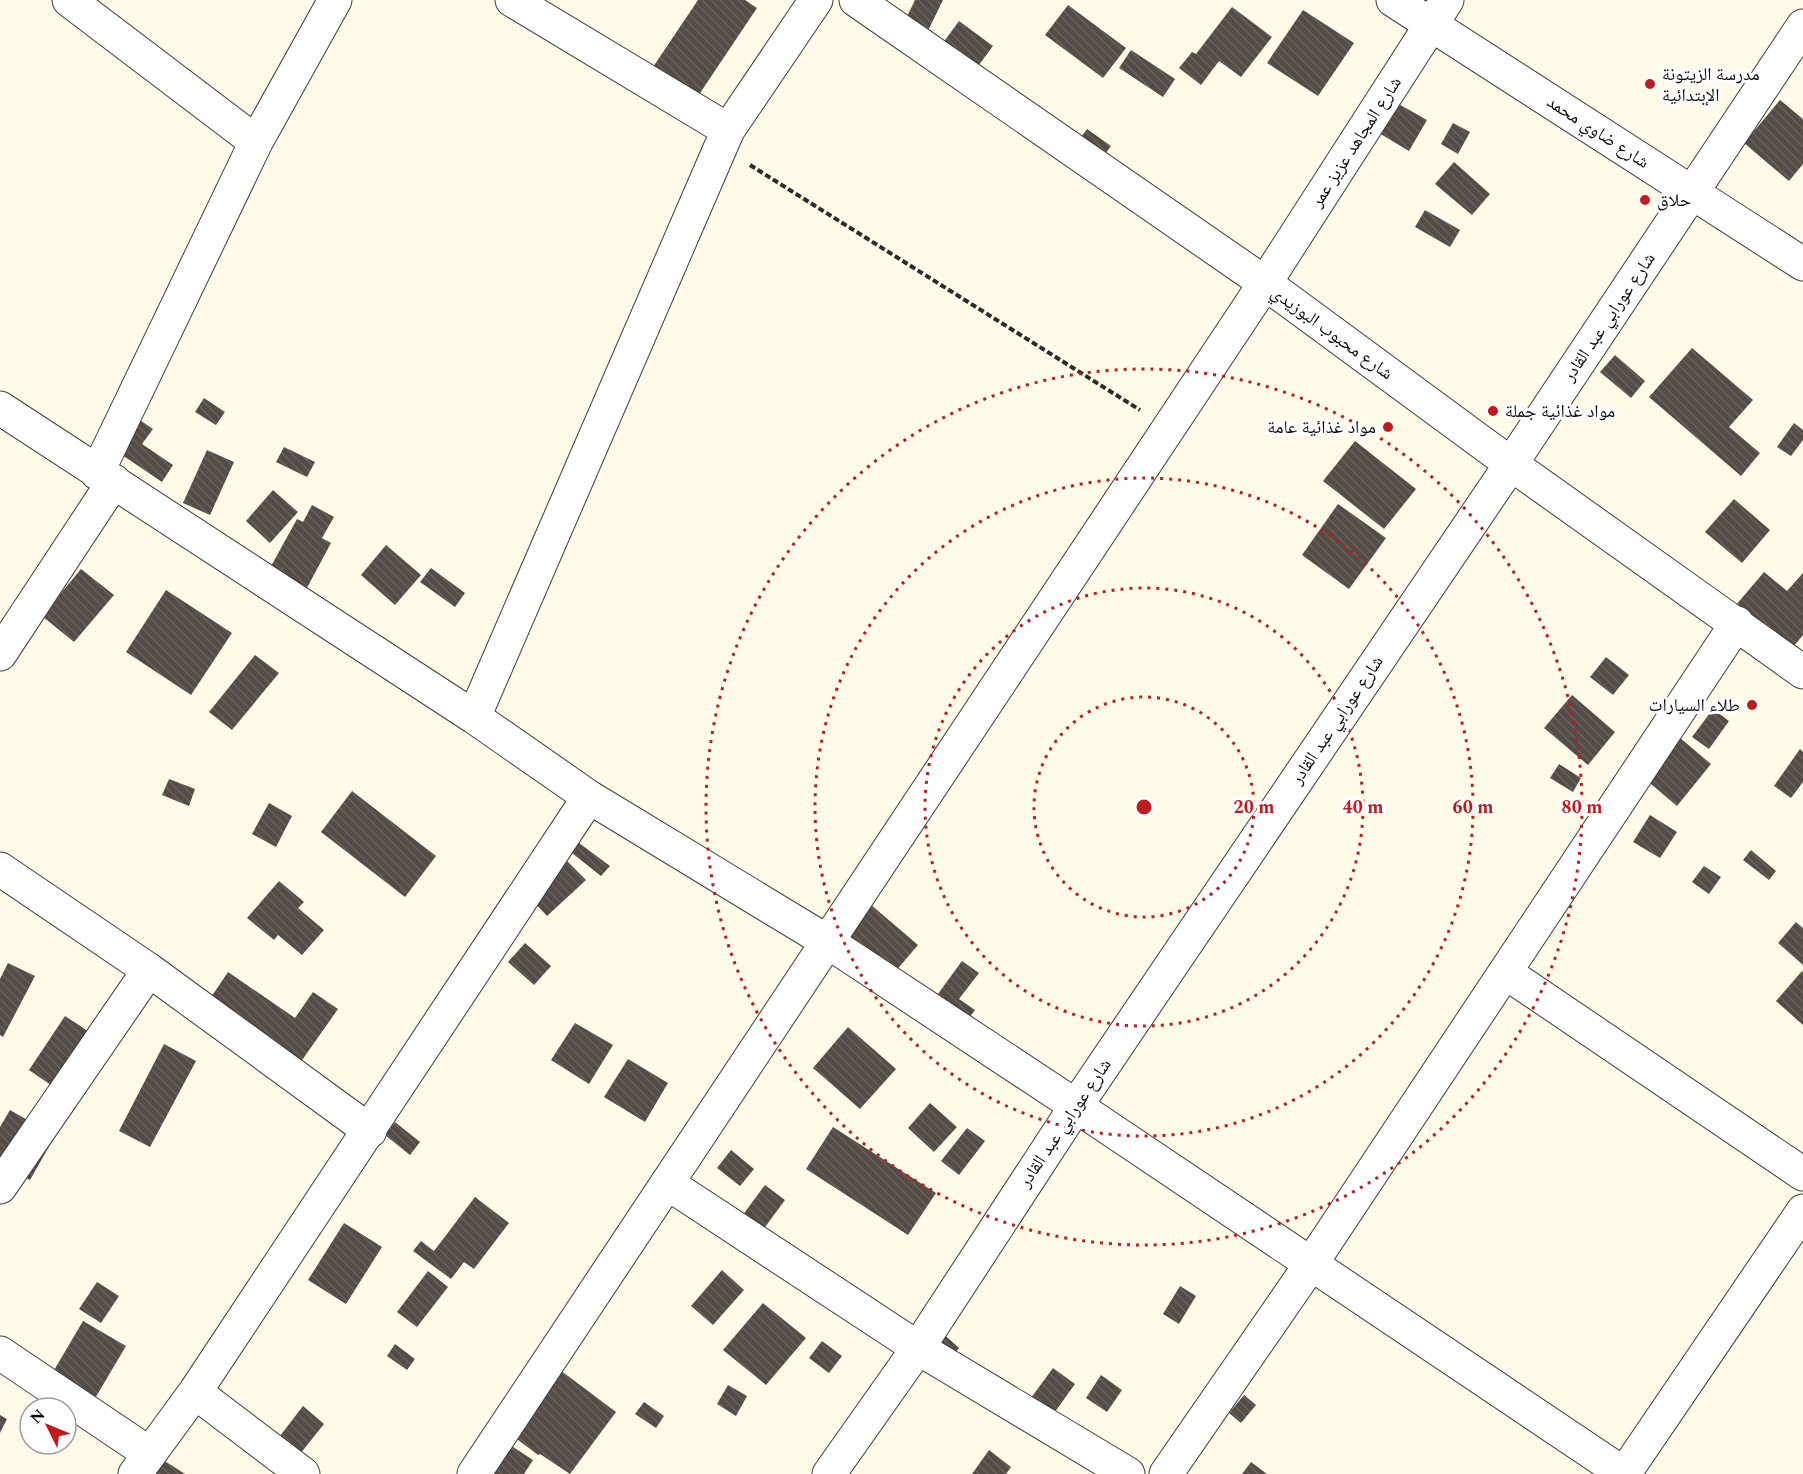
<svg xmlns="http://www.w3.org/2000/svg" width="1803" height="1474" viewBox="0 0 1803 1474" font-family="Spectral,'Noto Naskh Arabic',serif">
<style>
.building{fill:url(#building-back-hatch)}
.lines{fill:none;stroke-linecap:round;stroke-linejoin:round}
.minor-casing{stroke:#3d3d3d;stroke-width:35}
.path{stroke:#2c2c2c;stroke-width:4;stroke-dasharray:6 3;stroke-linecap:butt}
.minor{stroke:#fff;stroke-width:33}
.ring{fill:none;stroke:#c31a1d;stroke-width:3;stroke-dasharray:3 6}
.poi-dot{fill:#c31a1d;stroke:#fff;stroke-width:2}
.labels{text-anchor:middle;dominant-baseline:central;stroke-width:6;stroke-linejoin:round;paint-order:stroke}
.poi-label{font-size:18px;fill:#0a0a0a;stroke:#fff;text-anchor:start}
.street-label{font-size:18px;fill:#0a0a0a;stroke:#fff}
.centre{fill:#c31a1d;stroke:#fff;stroke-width:3}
.ring-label{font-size:18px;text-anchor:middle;font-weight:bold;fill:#c31a1d;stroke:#fff;stroke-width:6;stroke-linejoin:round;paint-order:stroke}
</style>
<defs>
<pattern id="building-back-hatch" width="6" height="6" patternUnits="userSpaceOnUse" patternTransform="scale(1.5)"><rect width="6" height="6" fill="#544c46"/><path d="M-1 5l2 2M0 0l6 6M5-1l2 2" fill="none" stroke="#68615c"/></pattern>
</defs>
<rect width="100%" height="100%" fill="#fffbe8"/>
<path class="building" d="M 698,0 L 745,0 L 757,8 L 694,102 L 649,73 Z
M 915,0 L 943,0 L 922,43 L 900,31 Z
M 1068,5 L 1126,48 L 1103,78 L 1045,35 Z
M 1232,7 L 1272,37 L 1241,77 L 1219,61 L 1201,85 L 1179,68 L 1192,52 L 1196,54 Z
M 1303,10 L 1354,43 L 1318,96 L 1267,63 Z
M 959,21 L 993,46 L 970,77 L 937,51 Z
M 1131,50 L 1175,79 L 1163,97 L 1119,68 Z
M 1780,100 L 1803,119 L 1803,164 L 1789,181 L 1744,143 Z
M 1397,103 L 1427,120 L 1409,151 L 1379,133 Z
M 1453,123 L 1470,132 L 1458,154 L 1441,144 Z
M 1087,129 L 1111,146 L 1097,165 L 1074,147 Z
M 1454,162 L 1490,194 L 1472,215 L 1435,184 Z
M 1425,210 L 1460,230 L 1450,247 L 1415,227 Z
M 1692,348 L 1753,400 L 1729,427 L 1760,453 L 1741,476 L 1649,397 Z
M 1615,355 L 1645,381 L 1631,398 L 1600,372 Z
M 204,398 L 225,412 L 216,425 L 195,412 Z
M 125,410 L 153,429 L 142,444 L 173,465 L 162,482 L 103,442 Z
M 1794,423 L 1803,430 L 1803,440 L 1791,456 L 1777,447 Z
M 1355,441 L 1416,489 L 1384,529 L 1323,481 Z
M 284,447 L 315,462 L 307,477 L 276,462 Z
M 207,450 L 234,462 L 210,515 L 183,503 Z
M 273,490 L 298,512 L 270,543 L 246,521 Z
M 1734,499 L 1770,530 L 1742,563 L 1705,532 Z
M 1338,504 L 1386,538 L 1349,589 L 1302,555 Z
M 312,505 L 334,517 L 322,538 L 331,543 L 301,599 L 264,579 L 297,519 L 303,522 Z
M 386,545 L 421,575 L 395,605 L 361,575 Z
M 431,568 L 465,593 L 455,607 L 420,582 Z
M 81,569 L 114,595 L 74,642 L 42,616 Z
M 1764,572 L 1787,591 L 1803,573 L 1803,635 L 1790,651 L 1736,605 Z
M 166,590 L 232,633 L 191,695 L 126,652 Z
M 255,655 L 279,673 L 232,730 L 209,712 Z
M 1606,657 L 1629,675 L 1613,695 L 1590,677 Z
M 1572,695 L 1615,732 L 1588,765 L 1544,728 Z
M 1713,709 L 1729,721 L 1709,749 L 1692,737 Z
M 1673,732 L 1711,764 L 1677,806 L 1638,773 Z
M 1800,749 L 1803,752 L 1803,782 L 1791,798 L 1774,786 Z
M 1559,764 L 1581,778 L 1573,792 L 1550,778 Z
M 169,779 L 195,789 L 189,806 L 162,795 Z
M 352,791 L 436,856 L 405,897 L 321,832 Z
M 269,803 L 292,816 L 276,847 L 252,834 Z
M 1650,815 L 1677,832 L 1660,858 L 1633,842 Z
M 575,840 L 610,866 L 601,876 L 568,850 Z
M 1751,850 L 1776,871 L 1769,880 L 1743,860 Z
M 566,860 L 586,880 L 547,916 L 528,896 Z
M 1704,866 L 1721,877 L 1709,894 L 1692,882 Z
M 279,881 L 304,902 L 298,908 L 324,930 L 302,955 L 278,935 L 274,940 L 247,918 Z
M 870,904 L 918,945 L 882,987 L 834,946 Z
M 1796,922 L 1803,928 L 1803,965 L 1778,943 Z
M 525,943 L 551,966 L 534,985 L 508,962 Z
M 962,961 L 979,973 L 959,999 L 975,1010 L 956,1036 L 924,1013 Z
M 8,963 L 35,976 L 3,1037 L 0,1035 L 0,979 Z
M 1802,971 L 1803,973 L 1803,1025 L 1776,1001 Z
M 228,972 L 295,1018 L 313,992 L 338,1009 L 286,1083 L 195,1021 Z
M 65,1016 L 94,1035 L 58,1090 L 29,1070 Z
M 575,1023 L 613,1045 L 589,1084 L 551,1060 Z
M 848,1027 L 896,1069 L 860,1109 L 813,1068 Z
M 164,1044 L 196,1061 L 150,1147 L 119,1131 Z
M 628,1059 L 668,1083 L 645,1122 L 604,1097 Z
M 930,1103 L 957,1127 L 934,1152 L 908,1128 Z
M 10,1110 L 55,1136 L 30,1180 L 0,1163 L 0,1127 Z
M 395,1122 L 420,1142 L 410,1155 L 385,1135 Z
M 833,1127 L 936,1193 L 908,1235 L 806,1169 Z
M 967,1128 L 985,1141 L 959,1175 L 941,1161 Z
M 731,1150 L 754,1169 L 740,1186 L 717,1168 Z
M 765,1185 L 785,1200 L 754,1242 L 734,1227 Z
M 475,1197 L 509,1223 L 474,1269 L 464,1262 L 451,1279 L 413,1251 L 421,1241 L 434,1251 Z
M 344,1223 L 382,1247 L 346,1304 L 308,1280 Z
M 722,1270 L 744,1290 L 713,1325 L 691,1306 Z
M 428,1271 L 448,1287 L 417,1327 L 397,1312 Z
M 97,1282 L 119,1296 L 101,1323 L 79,1309 Z
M 1180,1286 L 1196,1296 L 1179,1324 L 1163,1314 Z
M 763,1303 L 806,1338 L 766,1385 L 723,1350 Z
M 83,1321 L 126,1346 L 81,1422 L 53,1372 Z
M 937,1328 L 959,1348 L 945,1364 Z
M 822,1341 L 842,1356 L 829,1373 L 809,1358 Z
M 395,1344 L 415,1359 L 407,1370 L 387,1356 Z
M 544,1358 L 616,1412 L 570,1474 L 540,1454 L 538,1455 L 496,1423 Z
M 1053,1368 L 1075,1384 L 1039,1434 L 1017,1417 Z
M 1101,1375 L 1122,1390 L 1107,1412 L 1086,1398 Z
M 728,1385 L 747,1396 L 736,1416 L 717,1404 Z
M 1244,1395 L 1256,1405 L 1241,1423 L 1229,1413 Z
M 644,1402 L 664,1416 L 656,1428 L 635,1414 Z
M 303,1406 L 324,1424 L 284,1474 L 234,1438 L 253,1415 L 280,1436 Z
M 0,1415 L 7,1419 L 0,1433 Z
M 493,1434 L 533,1460 L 524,1474 L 467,1474 Z
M 989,1450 L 1011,1467 L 1006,1474 L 972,1474 Z
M 160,1458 L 185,1474 L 151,1474 Z
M 1251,1462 L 1267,1474 L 1242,1474 Z"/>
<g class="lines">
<g class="minor-casing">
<path id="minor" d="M 69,0 L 256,142
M 512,0 L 728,130
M 856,0 L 1265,283 L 1511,464 L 1803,672
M 1393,0 L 1803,264
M 0,408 L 474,717 L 589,797 L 828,942 L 1076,1106 L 1624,1474
M 97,473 L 256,142 L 335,0
M 0,654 L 114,481
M 474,717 L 728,130 L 816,0
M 0,869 L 149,970 L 370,1131
M 1505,972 L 1803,1174
M 667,1183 L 918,1348 L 1128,1474
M 0,1187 L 149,970
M 0,1353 L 150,1454
M 195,1392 L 303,1474
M 135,1474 L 195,1392 L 589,797
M 474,1474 L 1265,283 L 1447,0
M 829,1474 L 918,1348 L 1076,1106 L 1511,464 L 1803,26
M 1166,1474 L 1311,1264 L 1737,623
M 1624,1474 L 1803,1211"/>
</g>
<path class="path" d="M 750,165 L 1140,410"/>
<use href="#minor" class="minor"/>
</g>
<g class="ring">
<circle cx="1144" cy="807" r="110"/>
<circle cx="1144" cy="807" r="219"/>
<circle cx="1144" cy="807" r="329"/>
<circle cx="1144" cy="807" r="438"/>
</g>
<g class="poi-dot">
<circle cx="1650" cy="84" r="6"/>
<circle cx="1645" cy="200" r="6"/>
<circle cx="1493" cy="411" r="6"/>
<circle cx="1388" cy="427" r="6"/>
<circle cx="1752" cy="705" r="6"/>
</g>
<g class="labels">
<g class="poi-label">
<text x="1662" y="74">مدرسة الزيتونة<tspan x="1662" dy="21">الإبتدائية</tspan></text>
<text x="1657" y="200">حلاق</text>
<text x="1505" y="411">مواد غذائية جملة</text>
<text x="1376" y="427" text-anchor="end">مواد غذائية عامة</text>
<text x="1740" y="705" text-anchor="end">طلاء السيارات</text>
</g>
<g class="street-label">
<text transform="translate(1598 132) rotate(33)">شارع ضاوي محمد</text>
<text transform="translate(1356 142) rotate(-57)">شارع المجاهد عزيز عمر</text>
<text transform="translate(1609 317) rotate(-56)">شارع عورابي عبد القادر</text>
<text transform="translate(1332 333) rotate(36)">شارع محبوب البوزيدي</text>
<text transform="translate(1337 720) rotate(-56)">شارع عورابي عبد القادر</text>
<text transform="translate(1065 1123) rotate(-56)">شارع عورابي عبد القادر</text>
</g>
</g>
<circle cx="1144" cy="807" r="9" class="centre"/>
<g class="ring-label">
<text x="1254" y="813">20 m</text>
<text x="1363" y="813">40 m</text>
<text x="1473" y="813">60 m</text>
<text x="1582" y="813">80 m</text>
</g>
<g transform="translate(48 1426) rotate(313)"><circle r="28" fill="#ffffff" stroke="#9d9d9d" stroke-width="1.5"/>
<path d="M0-4.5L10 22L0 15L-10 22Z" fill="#c31a1d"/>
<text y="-9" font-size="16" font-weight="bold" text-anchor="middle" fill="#0a0a0a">N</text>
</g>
</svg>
